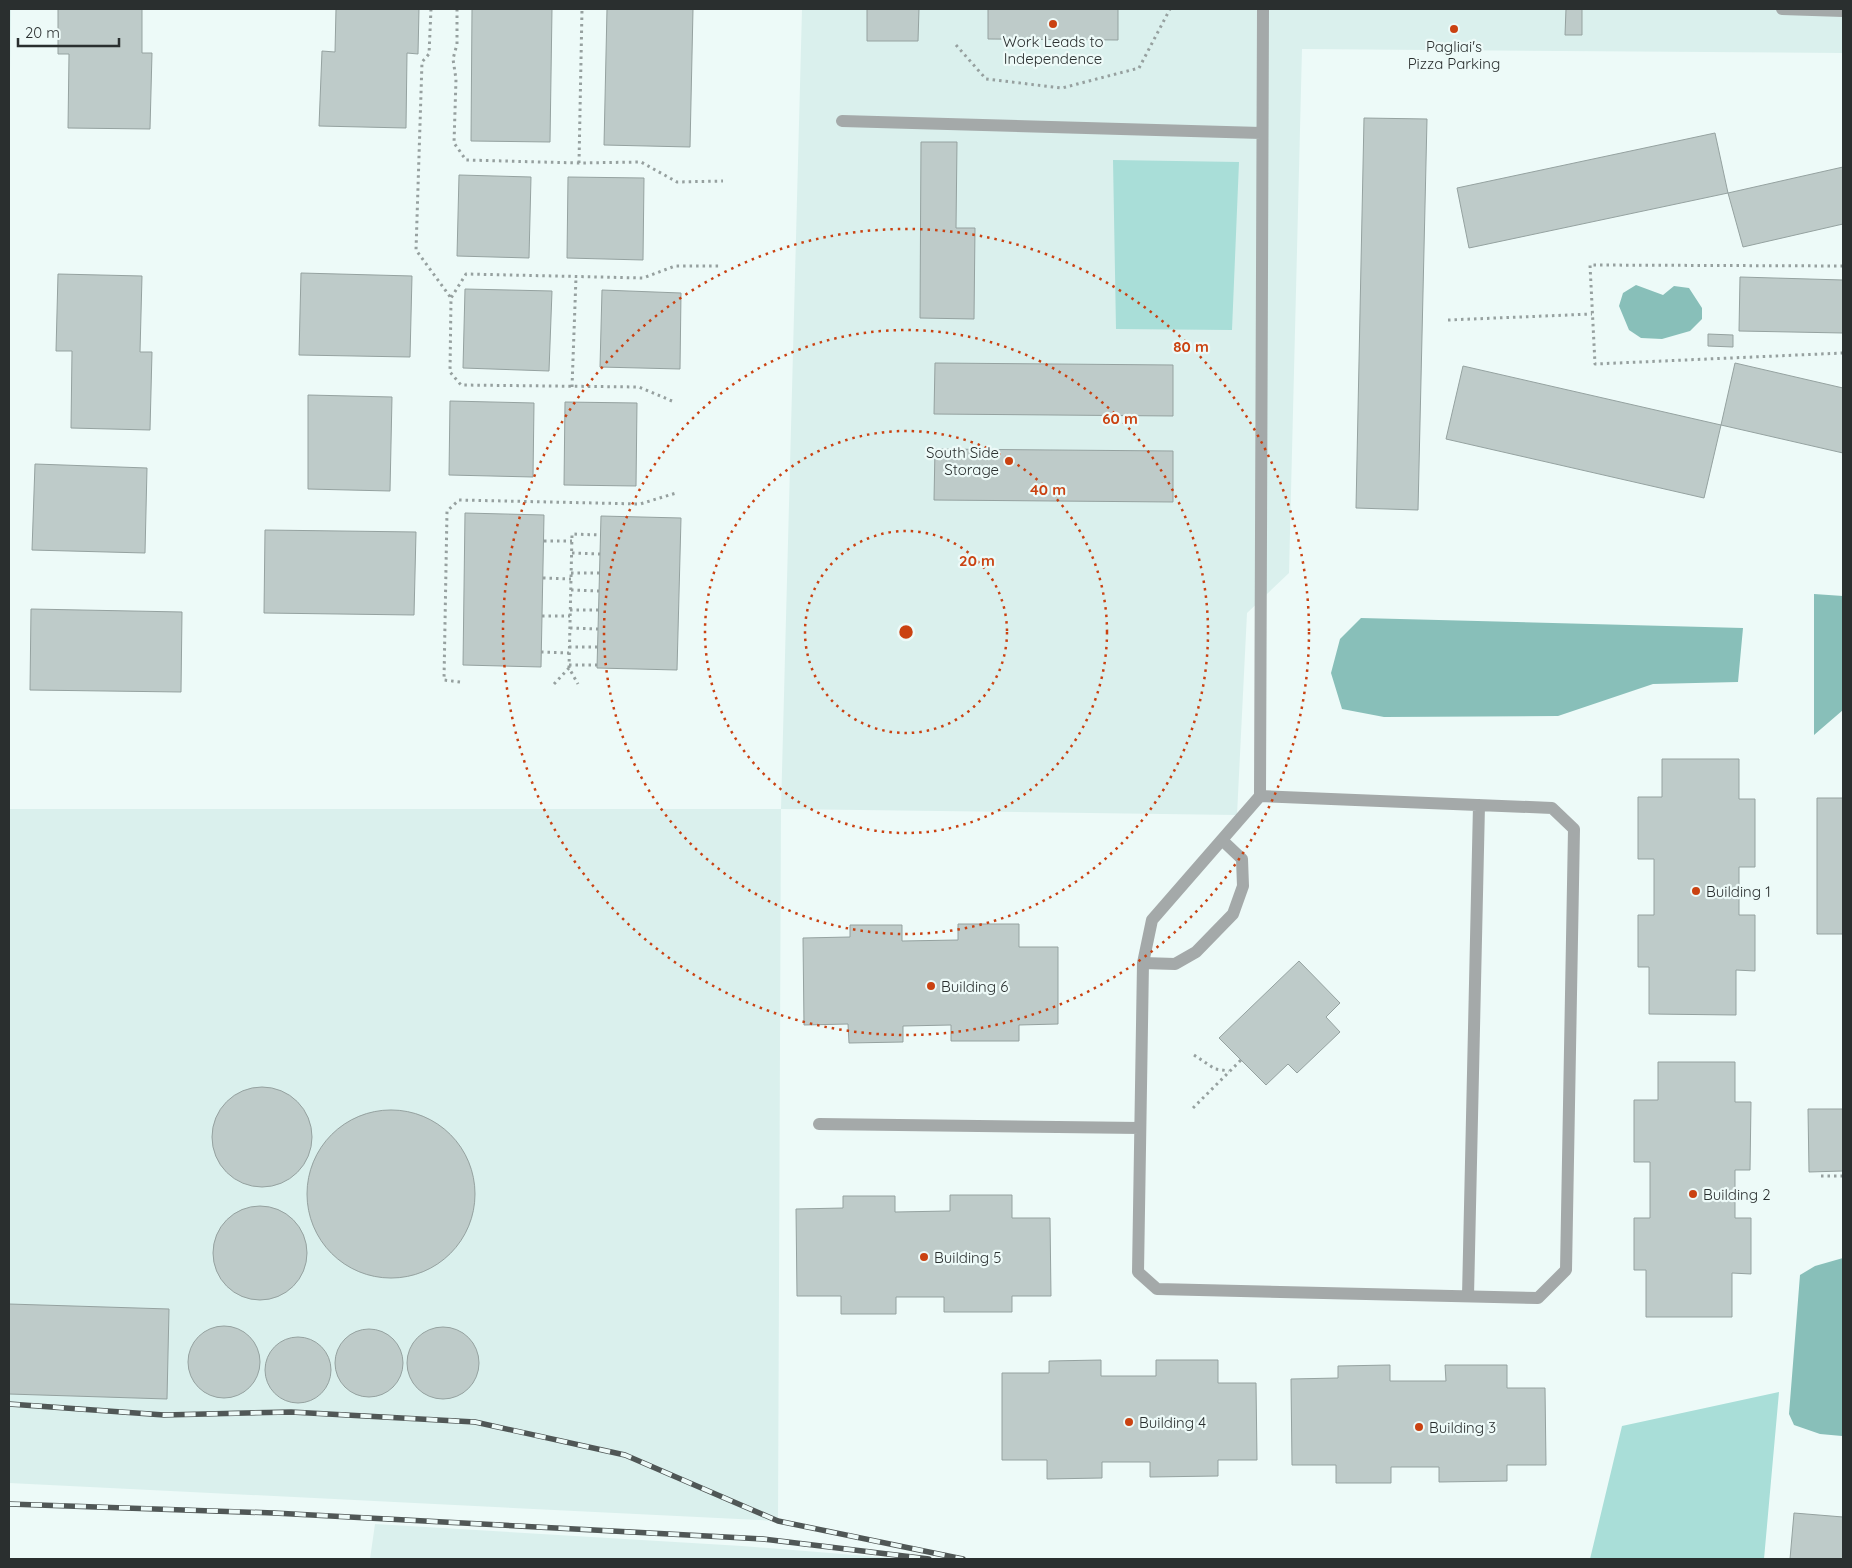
<svg xmlns="http://www.w3.org/2000/svg" width="1852" height="1568" viewBox="0 0 1852 1568" font-family="Quicksand,sans-serif">
<style>
.built{fill:#daf0ed}
.green{fill:#a9ded8}
.water{fill:#88bfb9}
.building{fill:#becbc9;stroke:#95a2a0}
.lines{fill:none;stroke-linecap:round;stroke-linejoin:round}
.path{stroke:#96a09f;stroke-width:3;stroke-dasharray:2.5 4;stroke-linecap:butt}
.service{stroke:#a4a9a9;stroke-width:12}
.rail-casing{stroke:#505756;stroke-width:5.5}
.rail{stroke:#edfaf8;stroke-width:4;stroke-dasharray:11;stroke-linecap:butt}
.ring{fill:none;stroke:#ca4211;stroke-width:2.5;stroke-dasharray:2.5 5}
.poi-dot{fill:#ca4211;stroke:#edfaf8;stroke-width:2}
.labels{text-anchor:middle;dominant-baseline:central;stroke-width:4.5;stroke-linejoin:round;paint-order:stroke}
.poi-label{font-size:15px;fill:#2a2f2f;stroke:#edfaf8;text-anchor:start}
.centre{fill:#ca4211;stroke:#edfaf8;stroke-width:2.5}
.ring-label{font-size:15px;text-anchor:middle;font-weight:bold;fill:#ca4211;stroke:#edfaf8;stroke-width:4.5;stroke-linejoin:round;paint-order:stroke}
</style>
<rect width="100%" height="100%" fill="#edfaf8"/>
<path class="built" d="M 9,9 L 11,9 L 9,135 Z
M 802,9 L 1843,9 L 1843,53 L 1302,49 L 1289,573 L 1247,613 L 1237,815 L 781,809 L 778,1521 L 9,1483 L 9,809 L 781,809 Z
M 375,1524 L 742,1546 L 904,1559 L 370,1559 Z"/>
<path class="green" d="M 1113,160 L 1239,162 L 1232,330 L 1116,329 Z
M 1779,1392 L 1764,1559 L 1590,1559 L 1622,1426 Z"/>
<path class="water" d="M 1636,285 L 1663,295 L 1674,286 L 1689,288 L 1702,308 L 1702,319 L 1690,331 L 1662,339 L 1641,338 L 1629,330 L 1619,306 L 1623,293 Z
M 1814,594 L 1843,596 L 1843,710 L 1814,735 Z
M 1361,618 L 1743,628 L 1738,682 L 1653,684 L 1558,716 L 1384,717 L 1342,709 L 1331,673 L 1340,639 Z
M 1843,1258 L 1843,1436 L 1842,1436 L 1820,1434 L 1794,1425 L 1789,1414 L 1800,1275 L 1815,1266 Z"/>
<path class="building" d="M 58,9 L 142,9 L 142,53 L 152,53 L 150,129 L 68,128 L 69,54 L 58,54 Z
M 336,9 L 419,9 L 418,54 L 407,53 L 406,128 L 319,126 L 322,51 L 335,52 Z
M 472,9 L 552,9 L 550,142 L 471,141 Z
M 607,9 L 693,9 L 690,147 L 604,145 Z
M 867,9 L 919,9 L 918,41 L 867,41 Z
M 988,9 L 1118,9 L 1118,40 L 988,39 Z
M 1566,9 L 1582,9 L 1582,35 L 1565,35 Z
M 1364,118 L 1427,119 L 1418,510 L 1356,508 Z
M 1715,133 L 1728,193 L 1469,248 L 1457,188 Z
M 921,142 L 957,142 L 956,228 L 975,228 L 974,319 L 920,318 Z
M 1843,167 L 1843,224 L 1743,247 L 1728,193 Z
M 459,175 L 531,177 L 529,258 L 457,256 Z
M 568,177 L 644,178 L 643,260 L 567,258 Z
M 301,273 L 412,276 L 410,357 L 299,355 Z
M 58,274 L 142,276 L 140,352 L 152,352 L 150,430 L 71,428 L 72,351 L 56,351 Z
M 1740,277 L 1843,280 L 1843,333 L 1739,331 Z
M 465,289 L 552,291 L 549,371 L 463,368 Z
M 602,290 L 681,293 L 680,369 L 600,367 Z
M 1708,334 L 1733,335 L 1733,347 L 1708,346 Z
M 935,363 L 1173,365 L 1173,416 L 934,414 Z
M 1735,363 L 1843,388 L 1843,453 L 1721,425 Z
M 1463,366 L 1721,425 L 1704,498 L 1446,439 Z
M 308,395 L 392,397 L 390,491 L 308,489 Z
M 450,401 L 534,403 L 533,477 L 449,475 Z
M 565,402 L 637,403 L 636,486 L 564,485 Z
M 935,449 L 1173,451 L 1173,502 L 934,500 Z
M 35,464 L 147,468 L 145,553 L 32,550 Z
M 465,513 L 544,515 L 541,667 L 463,665 Z
M 601,516 L 681,518 L 677,670 L 597,668 Z
M 265,530 L 416,532 L 414,615 L 264,613 Z
M 31,609 L 182,612 L 181,692 L 30,690 Z
M 1662,759 L 1739,759 L 1739,799 L 1755,799 L 1755,867 L 1739,867 L 1739,915 L 1755,915 L 1755,971 L 1736,970 L 1736,1015 L 1649,1014 L 1649,967 L 1638,967 L 1638,915 L 1654,915 L 1654,859 L 1638,859 L 1638,797 L 1662,797 Z
M 1817,798 L 1843,798 L 1843,934 L 1817,934 Z
M 958,924 L 1019,924 L 1019,947 L 1058,947 L 1058,1024 L 1019,1025 L 1019,1041 L 951,1041 L 951,1025 L 903,1026 L 903,1042 L 849,1043 L 848,1024 L 804,1025 L 803,938 L 850,937 L 850,925 L 902,925 L 902,941 L 958,940 Z
M 1299,961 L 1340,1003 L 1326,1017 L 1340,1032 L 1297,1073 L 1288,1064 L 1266,1085 L 1219,1038 Z
M 1658,1062 L 1735,1062 L 1735,1102 L 1751,1102 L 1750,1170 L 1735,1170 L 1735,1218 L 1751,1218 L 1751,1274 L 1732,1273 L 1732,1317 L 1646,1317 L 1646,1270 L 1634,1270 L 1634,1218 L 1650,1218 L 1650,1162 L 1634,1162 L 1634,1100 L 1658,1100 Z
M212 1137a50 50 0 1 1 100 0a50 50 0 1 1-100 0Z
M 1808,1109 L 1843,1109 L 1843,1171 L 1809,1172 Z
M307 1194a84 84 0 1 1 168 0a84 84 0 1 1-168 0Z
M 950,1195 L 1012,1195 L 1012,1218 L 1050,1218 L 1051,1296 L 1012,1296 L 1012,1312 L 944,1312 L 944,1297 L 896,1297 L 896,1314 L 841,1314 L 841,1296 L 797,1296 L 796,1209 L 843,1208 L 843,1196 L 895,1196 L 895,1212 L 950,1211 Z
M213 1253a47 47 0 1 1 94 0a47 47 0 1 1-94 0Z
M 9,1304 L 169,1309 L 167,1399 L 9,1394 Z
M188 1362a36 36 0 1 1 72 0a36 36 0 1 1-72 0Z
M407 1363a36 36 0 1 1 72 0a36 36 0 1 1-72 0Z
M335 1363a34 34 0 1 1 68 0a34 34 0 1 1-68 0Z
M265 1370a33 33 0 1 1 66 0a33 33 0 1 1-66 0Z
M 1101,1360 L 1101,1376 L 1156,1376 L 1156,1360 L 1218,1360 L 1218,1383 L 1256,1383 L 1257,1460 L 1218,1460 L 1218,1476 L 1150,1477 L 1150,1462 L 1102,1462 L 1102,1478 L 1047,1479 L 1047,1460 L 1002,1460 L 1002,1373 L 1049,1373 L 1049,1361 Z
M 1390,1365 L 1390,1381 L 1446,1381 L 1445,1365 L 1507,1365 L 1507,1388 L 1545,1388 L 1546,1465 L 1507,1465 L 1507,1481 L 1439,1482 L 1439,1467 L 1391,1467 L 1391,1483 L 1336,1483 L 1336,1465 L 1292,1465 L 1291,1379 L 1338,1378 L 1338,1366 Z
M 1794,1513 L 1843,1517 L 1843,1559 L 1790,1559 Z"/>
<g class="lines">
<path class="path" d="M 431,9 L 429,54 L 422,62 L 416,250 L 451,298
M 457,9 L 457,44 L 453,59 L 456,79 L 454,143 L 466,160 L 579,163 L 641,162 L 677,182 L 723,181
M 956,45 L 986,79 L 1062,88 L 1139,68 L 1170,9
M 579,163 L 582,9
M 1843,266 L 1590,265 L 1595,364 L 1843,353
M 1448,320 L 1592,314
M 572,387 L 576,277
M 672,401 L 639,387 L 461,385 L 450,372 L 451,298 L 466,274 L 643,278 L 675,266 L 720,266
M 544,541 L 572,541
M 572,553 L 600,554
M 571,573 L 600,573
M 543,578 L 571,579
M 571,590 L 599,591
M 570,610 L 598,610
M 542,616 L 570,616
M 570,628 L 598,629
M 569,647 L 597,647
M 541,652 L 569,653
M 569,665 L 597,665
M 569,668 L 572,534 L 600,535
M 460,682 L 444,680 L 447,511 L 459,500 L 640,504 L 676,493
M 554,684 L 569,668 L 578,684
M 1194,1055 L 1215,1069 L 1229,1071
M 1193,1108 L 1241,1060
M 1821,1176 L 1843,1176"/>
<path class="service" d="M 1782,9 L 1843,11
M 842,121 L 1261,133
M 1260,796 L 1552,808 L 1574,829 L 1566,1270 L 1538,1298 L 1157,1289 L 1138,1272 L 1143,963 L 1152,920 L 1260,796 L 1263,9
M 1143,963 L 1175,964 L 1196,952 L 1233,914 L 1243,886 L 1242,859 L 1222,840
M 819,1124 L 1140,1128
M 1468,1296 L 1479,805"/>
<g class="rail-casing">
<path id="rail" d="M 9,1404 L 164,1415 L 291,1412 L 475,1422 L 625,1455 L 778,1521 L 963,1559
M 9,1504 L 274,1513 L 763,1539 L 929,1559"/>
</g>
<use href="#rail" class="rail"/>
</g>
<g class="ring">
<circle cx="906" cy="632" r="101"/>
<circle cx="906" cy="632" r="201"/>
<circle cx="906" cy="632" r="302"/>
<circle cx="906" cy="632" r="403"/>
</g>
<g class="poi-dot">
<circle cx="1053" cy="24" r="5"/>
<circle cx="1454" cy="29" r="5"/>
<circle cx="1009" cy="461" r="5"/>
<circle cx="1696" cy="891" r="5"/>
<circle cx="931" cy="986" r="5"/>
<circle cx="1693" cy="1194" r="5"/>
<circle cx="924" cy="1257" r="5"/>
<circle cx="1129" cy="1422" r="5"/>
<circle cx="1419" cy="1427" r="5"/>
</g>
<g class="labels">
<g class="poi-label">
<text x="1053" y="41" text-anchor="middle">Work Leads to<tspan x="1053" dy="17">Independence</tspan></text>
<text x="1454" y="46" text-anchor="middle">Pagliai's<tspan x="1454" dy="17">Pizza Parking</tspan></text>
<text x="999" y="452" text-anchor="end">South Side<tspan x="999" dy="17">Storage</tspan></text>
<text x="1706" y="891">Building 1</text>
<text x="941" y="986">Building 6</text>
<text x="1703" y="1194">Building 2</text>
<text x="934" y="1257">Building 5</text>
<text x="1139" y="1422">Building 4</text>
<text x="1429" y="1427">Building 3</text>
</g>
</g>
<circle cx="906" cy="632" r="8" class="centre"/>
<g class="ring-label">
<text x="1191" y="352">80 m</text>
<text x="1120" y="424">60 m</text>
<text x="1048" y="495">40 m</text>
<text x="977" y="566">20 m</text>
</g>
<rect width="1852" height="1568" fill="none" stroke="#2a2f2f" stroke-width="20"/>
<path d="M18 38v8h101v-8" fill="none" stroke="#2a2f2f" stroke-width="2.5"/>
<text x="25" y="38" font-size="15" fill="#2a2f2f" stroke="#edfaf8" stroke-width="4" paint-order="stroke">20 m</text>
</svg>
